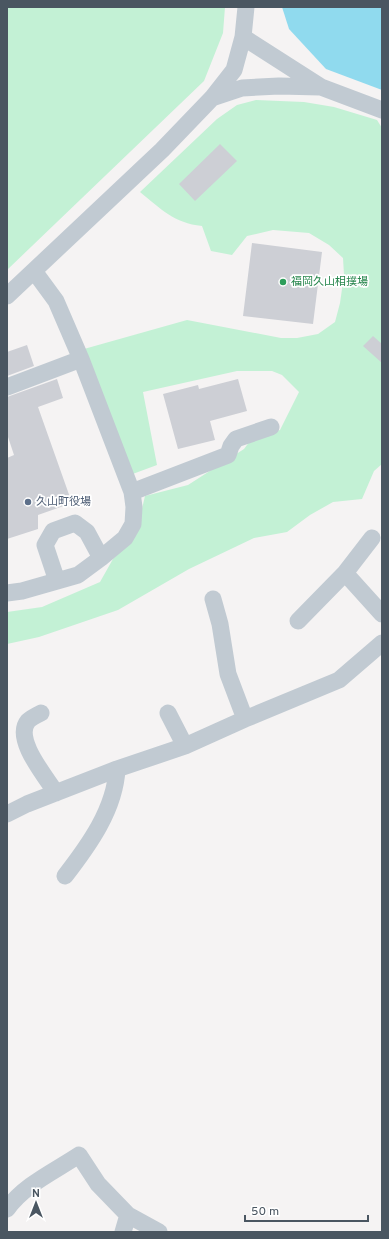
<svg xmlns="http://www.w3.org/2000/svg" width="389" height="1239" viewBox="0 0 389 1239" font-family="Overpass,'Noto Sans JP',sans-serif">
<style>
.green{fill:#c3f1d5}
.water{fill:#90daee}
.building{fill:#cdcfd5}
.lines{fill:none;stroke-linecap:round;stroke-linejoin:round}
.minor{stroke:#c1cad2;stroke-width:17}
.leisure-dot{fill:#2e9e5b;stroke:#fff;stroke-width:1.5}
.service-dot{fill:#5c6f8a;stroke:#fff;stroke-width:1.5}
.labels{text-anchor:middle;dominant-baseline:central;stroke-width:3.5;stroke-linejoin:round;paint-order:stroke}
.leisure-label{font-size:11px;fill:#27864d;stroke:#fff;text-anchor:start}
.service-label{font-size:11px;fill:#4e5e75;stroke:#fff;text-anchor:start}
</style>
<rect width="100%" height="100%" fill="#f5f3f3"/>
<path class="green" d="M 7,7 L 225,7 L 223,33 L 204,81 L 7,270 Z
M 256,100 L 304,102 L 334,107 L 377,120 L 382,128 L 382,464 L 374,471 L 362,499 L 333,502 L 310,515 L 287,532 L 254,538 L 189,569 L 118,610 L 39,637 L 7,644 L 7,612 L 42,607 L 100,582 L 113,559 L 136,534 L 145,496 L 188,485 L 244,449 L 250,441 L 280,430 L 299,392 L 282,375 L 272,371 L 237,371 L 143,392 L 157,465 L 130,475 L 84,349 L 187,320 L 281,338 L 297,338 L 318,334 L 335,322 L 340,303 L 344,275 L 343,258 L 329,245 L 309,233 L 273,230 L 247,236 L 232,255 L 211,251 L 202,226 C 174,223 161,209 140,192 L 217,119 L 237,105 Z"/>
<path class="water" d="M 282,7 L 382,7 L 382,90 L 326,69 L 289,29 Z"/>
<path class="building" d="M 220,144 L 237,161 L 195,201 L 179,184 Z
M 252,243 L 322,252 L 313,324 L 243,316 Z
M 373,336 L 382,344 L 382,363 L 363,346 Z
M 27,345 L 34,366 L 7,376 L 7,352 Z
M 57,379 L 63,398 L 38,407 L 72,503 L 38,515 L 38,529 L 7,539 L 7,458 L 14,455 L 7,434 L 7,397 Z
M 238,379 L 247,411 L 210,421 L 215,440 L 178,449 L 163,394 L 198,385 L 199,389 Z"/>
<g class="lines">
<path class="minor" d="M 243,37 L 321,87 L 382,110
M 212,98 L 242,88 L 279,86 L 320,87
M 7,296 L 162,150 L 212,98 L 234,70 L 243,37 L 246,7
M 7,387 L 81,359
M 132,492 L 228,455 L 231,446 L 236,439 L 271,427
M 345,573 L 382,614
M 57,581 L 45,545 L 53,531 L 75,523 L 87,532 L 101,558
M 7,593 L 22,591 L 78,575 L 101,558 L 125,538 L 133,524 L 134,507 L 132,492 L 81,359 L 56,301 L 34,271
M 213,599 L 220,624 L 228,674 L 245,719
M 298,621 L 345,573 L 372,538
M 41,713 C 37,715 31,718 28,721 C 13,739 47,778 56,793
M 168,713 L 185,746
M 7,814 L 27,804 L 117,769 L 185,746 L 245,719 L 339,680 L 382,643
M 65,876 C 89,845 115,809 117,769
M 7,1209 C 24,1185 55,1171 79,1155 L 98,1184 L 128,1215 L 159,1232
M 123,1232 L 128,1215"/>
</g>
<circle class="leisure-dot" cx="283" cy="282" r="4"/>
<circle class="service-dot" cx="28" cy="502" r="4"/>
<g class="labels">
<g class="leisure-label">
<text x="291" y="282">福岡久山相撲場</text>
</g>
<g class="service-label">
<text x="36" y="502">久山町役場</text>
</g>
</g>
<rect width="389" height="1239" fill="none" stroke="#4a5661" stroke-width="16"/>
<g transform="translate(36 1203)" stroke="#ffffff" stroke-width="3" paint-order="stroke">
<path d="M0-3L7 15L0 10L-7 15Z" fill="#4a5661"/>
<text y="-6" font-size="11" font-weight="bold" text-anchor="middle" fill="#4a5661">N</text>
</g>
<path d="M245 1215v6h123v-6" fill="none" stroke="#4a5661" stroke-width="2"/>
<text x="251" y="1215" font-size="12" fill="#4a5661" stroke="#ffffff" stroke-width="3" paint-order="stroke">50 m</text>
</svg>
